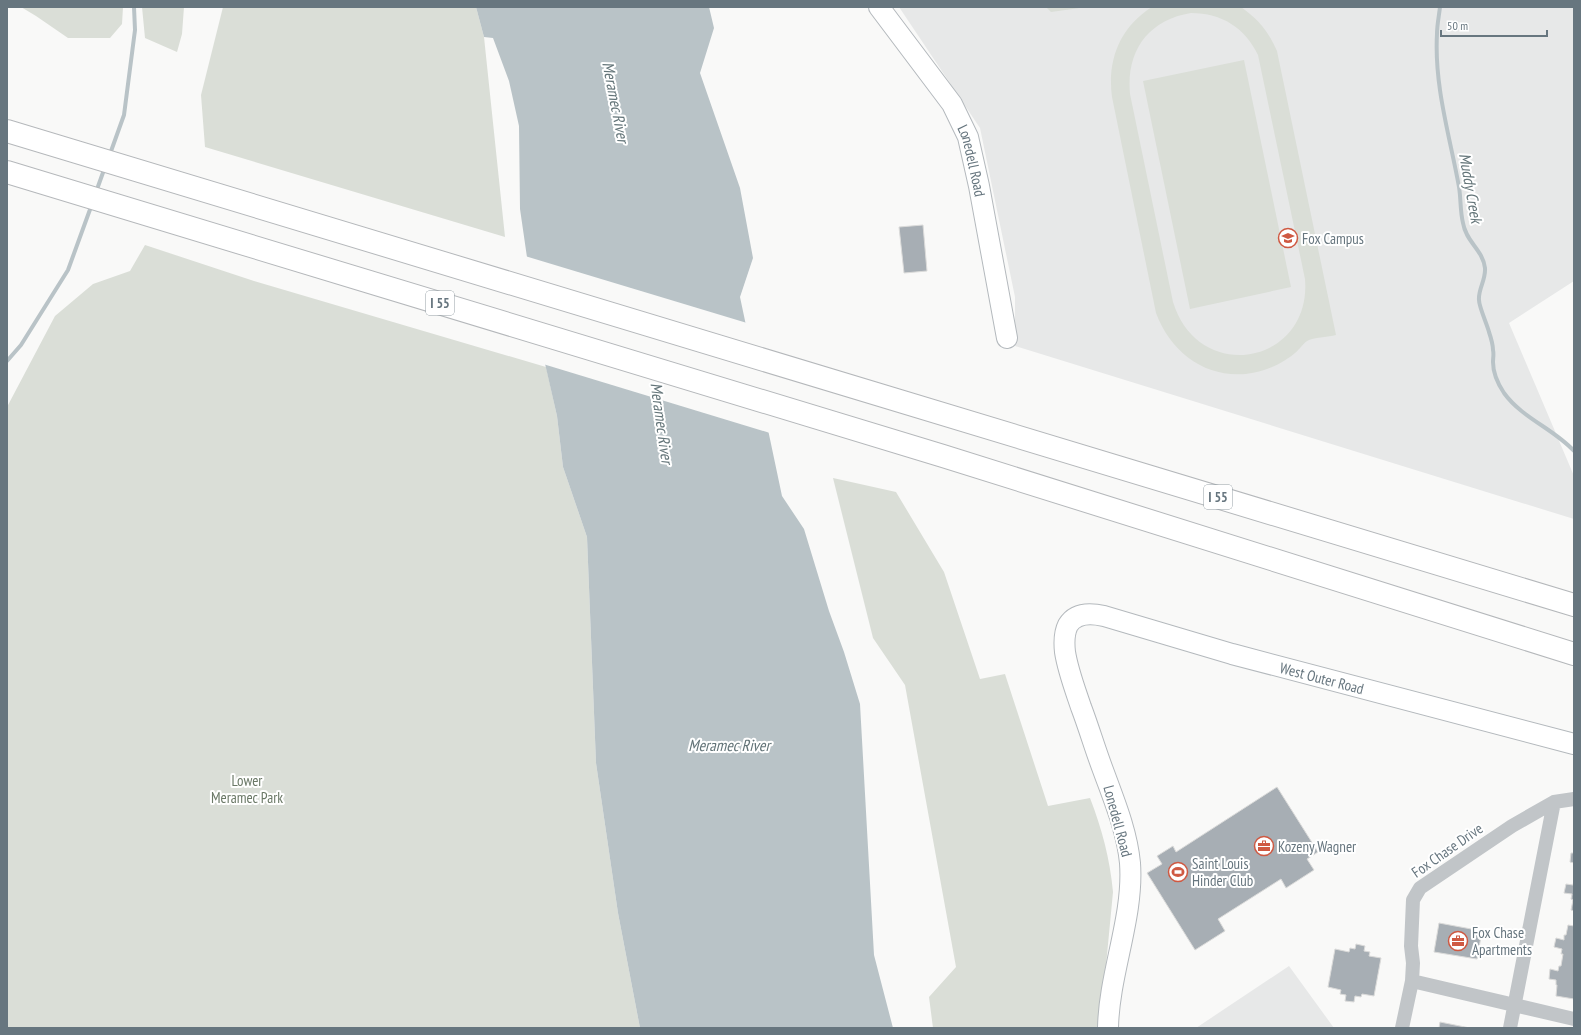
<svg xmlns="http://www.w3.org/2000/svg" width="1581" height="1035" viewBox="0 0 1581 1035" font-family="'PT Sans Narrow',sans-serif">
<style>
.built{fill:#e7e8e8}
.green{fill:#daded7;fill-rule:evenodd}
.water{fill:#b9c3c7}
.pier{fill:#f9f9f8}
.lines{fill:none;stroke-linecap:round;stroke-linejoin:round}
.stream{stroke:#b9c3c7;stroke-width:4}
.building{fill:#a7aeb4;stroke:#dbdbda}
.secondary-casing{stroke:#b4b9bd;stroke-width:22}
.highway-casing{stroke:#b5b8bb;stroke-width:24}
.street{stroke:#c1c5c8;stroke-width:14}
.secondary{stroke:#fff;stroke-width:20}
.highway{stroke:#fff;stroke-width:22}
.labels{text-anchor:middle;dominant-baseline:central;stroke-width:4;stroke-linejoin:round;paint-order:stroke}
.shield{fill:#fff;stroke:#959fa5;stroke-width:1}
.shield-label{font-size:14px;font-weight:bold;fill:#67767f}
.street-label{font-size:15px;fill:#67767f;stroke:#fff}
.poi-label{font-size:15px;fill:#67767f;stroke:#fff;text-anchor:start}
.park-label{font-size:15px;fill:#6a7866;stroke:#fff}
.water-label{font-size:16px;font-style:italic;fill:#637478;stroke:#fff}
</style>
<rect width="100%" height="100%" fill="#f9f9f8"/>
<path class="built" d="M 899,7 L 1574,7 L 1574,281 L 1509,323 L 1574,476 L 1574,519 L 1015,346 L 1015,297 L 980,128 Z
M 1289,966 L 1334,1028 L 1196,1028 Z"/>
<path class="green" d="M 21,7 L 123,7 L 122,24 L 110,38 L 68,38 L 36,16 Z
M 142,7 L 184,7 L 182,34 L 177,52 L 145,38 Z
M 223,7 L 476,7 L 484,37 L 505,237 L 205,147 L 201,95 Z
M 1046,7 L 1087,7 L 1051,12 Z
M 1152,7 L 1241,7 C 1258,19 1269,32 1277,51 L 1336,335 C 1328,337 1317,337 1309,340 C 1304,342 1300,349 1295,353 C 1289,358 1280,364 1272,367 C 1223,388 1174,362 1156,313 L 1112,97 C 1107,60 1120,27 1152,7 ZM 1191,13 C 1222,13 1245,28 1258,55 L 1305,279 C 1312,364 1199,386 1173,302 L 1130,94 C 1126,51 1148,20 1191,13 Z
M 1244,60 L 1291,287 L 1190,309 L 1143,81 Z
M 145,245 L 254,281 L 546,367 L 557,416 L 563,467 L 587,537 L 596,763 L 618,913 L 640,1028 L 7,1028 L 7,407 L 55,316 L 93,284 L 130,271 Z
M 833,478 L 896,492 L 944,572 L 980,679 L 1005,674 L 1048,806 L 1090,798 C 1102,829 1110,859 1113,892 L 1100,1028 L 933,1028 L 929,997 L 956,967 L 905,685 L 873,638 Z"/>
<path class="water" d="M 476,7 L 709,7 L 714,28 L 700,73 L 740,188 L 753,258 L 740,297 L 782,496 L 804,529 L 829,611 L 844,652 L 860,704 L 874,955 L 893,1028 L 640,1028 L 618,913 L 596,763 L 587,537 L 563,467 L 557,416 L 538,333 L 520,209 L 519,126 L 509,81 L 493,38 L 484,37 Z"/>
<path class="pier" d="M 525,256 L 747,323 L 770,433 L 543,364 L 536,333 Z"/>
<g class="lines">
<path class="stream" d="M 1440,7 C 1439,16 1437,25 1437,34 C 1434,86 1450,137 1459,187 C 1461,199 1460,211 1463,223 C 1466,242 1483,250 1485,268 C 1486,280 1478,289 1479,300 C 1479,307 1487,324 1489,332 C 1491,338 1493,344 1493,350 C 1494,354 1493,358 1493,362 C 1493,373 1498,384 1504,393 C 1522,418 1554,429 1574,451
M 110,154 L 124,115 L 135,30 L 134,7
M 96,192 L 105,167
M 7,361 L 21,345 L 68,270 L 92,204"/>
</g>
<path class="building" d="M 923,225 L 927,271 L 904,273 L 899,227 Z
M 1277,787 L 1318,852 L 1307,859 L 1314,870 L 1286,888 L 1281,879 L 1218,919 L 1225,931 L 1195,950 L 1147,873 L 1162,864 L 1157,856 L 1173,846 L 1176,852 Z
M 1571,853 L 1574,853 L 1574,863 L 1570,862 Z
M 1574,880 L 1574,911 L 1571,910 L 1573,900 L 1571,899 L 1572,894 L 1564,893 L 1566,884 L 1573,885 Z
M 1439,923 L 1482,931 L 1477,959 L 1434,952 Z
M 1568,925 L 1574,926 L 1574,999 L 1556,996 L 1557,985 L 1556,985 L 1556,980 L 1549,979 L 1550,969 L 1558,971 L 1559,966 L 1561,966 L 1563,954 L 1561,954 L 1562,949 L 1554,947 L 1556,938 L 1564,940 L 1564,935 L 1566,935 Z
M 1356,944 L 1365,946 L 1364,951 L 1370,952 L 1369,956 L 1381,958 L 1374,996 L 1362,994 L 1361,997 L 1355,996 L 1354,1002 L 1345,1001 L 1346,995 L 1340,994 L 1341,990 L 1328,987 L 1335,949 L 1349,952 L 1350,948 L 1355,949 Z
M 1440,1022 L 1470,1028 L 1439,1028 Z"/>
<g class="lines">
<g class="secondary-casing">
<g id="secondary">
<path id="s1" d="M 879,7 L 952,104 L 968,137 L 979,186 L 1007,338"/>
<path id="s2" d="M 1108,1028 C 1109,973 1134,917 1130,863 C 1127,831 1114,800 1103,770 C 1095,749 1089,728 1081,707 C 1075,689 1068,671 1065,652 C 1064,643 1064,633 1068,625 C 1076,612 1091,613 1104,616 L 1232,654 L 1574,744"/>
</g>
</g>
<g class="highway-casing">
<path id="highway" d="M 7,131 L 1574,605
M 7,172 L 943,456 L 1574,654"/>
</g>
<path class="street" d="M 1412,981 L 1574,1019
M 1402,1028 L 1412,981 L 1413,963 L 1411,946 L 1413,900 L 1420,888 L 1512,826 L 1554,802 L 1574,799
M 1510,1028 L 1554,802"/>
<use href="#secondary" class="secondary"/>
<use href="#highway" class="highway"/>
</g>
<defs>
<g id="school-ring" transform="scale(1)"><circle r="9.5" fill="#fff" stroke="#cf5942" stroke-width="1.5"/><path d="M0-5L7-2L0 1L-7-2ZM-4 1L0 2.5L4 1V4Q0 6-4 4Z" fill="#cf5942"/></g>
<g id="office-ring" transform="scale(1)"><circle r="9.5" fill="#fff" stroke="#cf5942" stroke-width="1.5"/><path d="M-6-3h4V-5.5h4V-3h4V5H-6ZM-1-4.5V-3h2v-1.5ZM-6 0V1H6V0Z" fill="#cf5942"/></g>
<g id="stadium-ring" transform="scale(1)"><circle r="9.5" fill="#fff" stroke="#cf5942" stroke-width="1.5"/><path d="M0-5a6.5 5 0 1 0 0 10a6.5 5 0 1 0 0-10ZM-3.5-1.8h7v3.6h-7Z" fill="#cf5942"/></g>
</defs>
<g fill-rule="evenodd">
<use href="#school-ring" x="1288" y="238"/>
<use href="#office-ring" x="1264" y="846"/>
<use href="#stadium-ring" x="1178" y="872"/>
<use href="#office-ring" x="1458" y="941"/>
</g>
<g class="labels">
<g class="shield">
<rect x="426" y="291" width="28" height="24" rx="3"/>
<rect x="1204" y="485" width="28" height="24" rx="3"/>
</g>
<g class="shield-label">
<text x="440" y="303">I 55</text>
<text x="1218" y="497">I 55</text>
</g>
<g class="street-label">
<text stroke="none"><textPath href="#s1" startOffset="182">Lonedell Road</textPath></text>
<text stroke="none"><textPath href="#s2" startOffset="682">West Outer Road</textPath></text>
<text transform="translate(1118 821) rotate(75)">Lonedell Road</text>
<text transform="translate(1447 850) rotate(-35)">Fox Chase Drive</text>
</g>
<g class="poi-label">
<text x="1302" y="238">Fox Campus</text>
<text x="1278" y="846">Kozeny Wagner</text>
<text x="1192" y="863">Saint Louis<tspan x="1192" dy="17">Hinder Club</tspan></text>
<text x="1472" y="932">Fox Chase<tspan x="1472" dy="17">Apartments</tspan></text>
</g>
<g class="park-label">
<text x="247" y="780">Lower<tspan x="247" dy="17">Meramec Park</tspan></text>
</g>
<g class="water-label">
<text transform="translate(616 102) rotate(79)">Meramec River</text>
<text transform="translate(1471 188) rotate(80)">Muddy Creek</text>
<text transform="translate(662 423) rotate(82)">Meramec River</text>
<text x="729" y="745">Meramec River</text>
</g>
</g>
<rect width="1581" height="1035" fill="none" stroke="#67767f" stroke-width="16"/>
<path d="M1441 30v6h106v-6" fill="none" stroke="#67767f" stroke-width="2"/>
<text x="1447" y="30" font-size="12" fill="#67767f" stroke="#ffffff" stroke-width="3" paint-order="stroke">50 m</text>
</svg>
